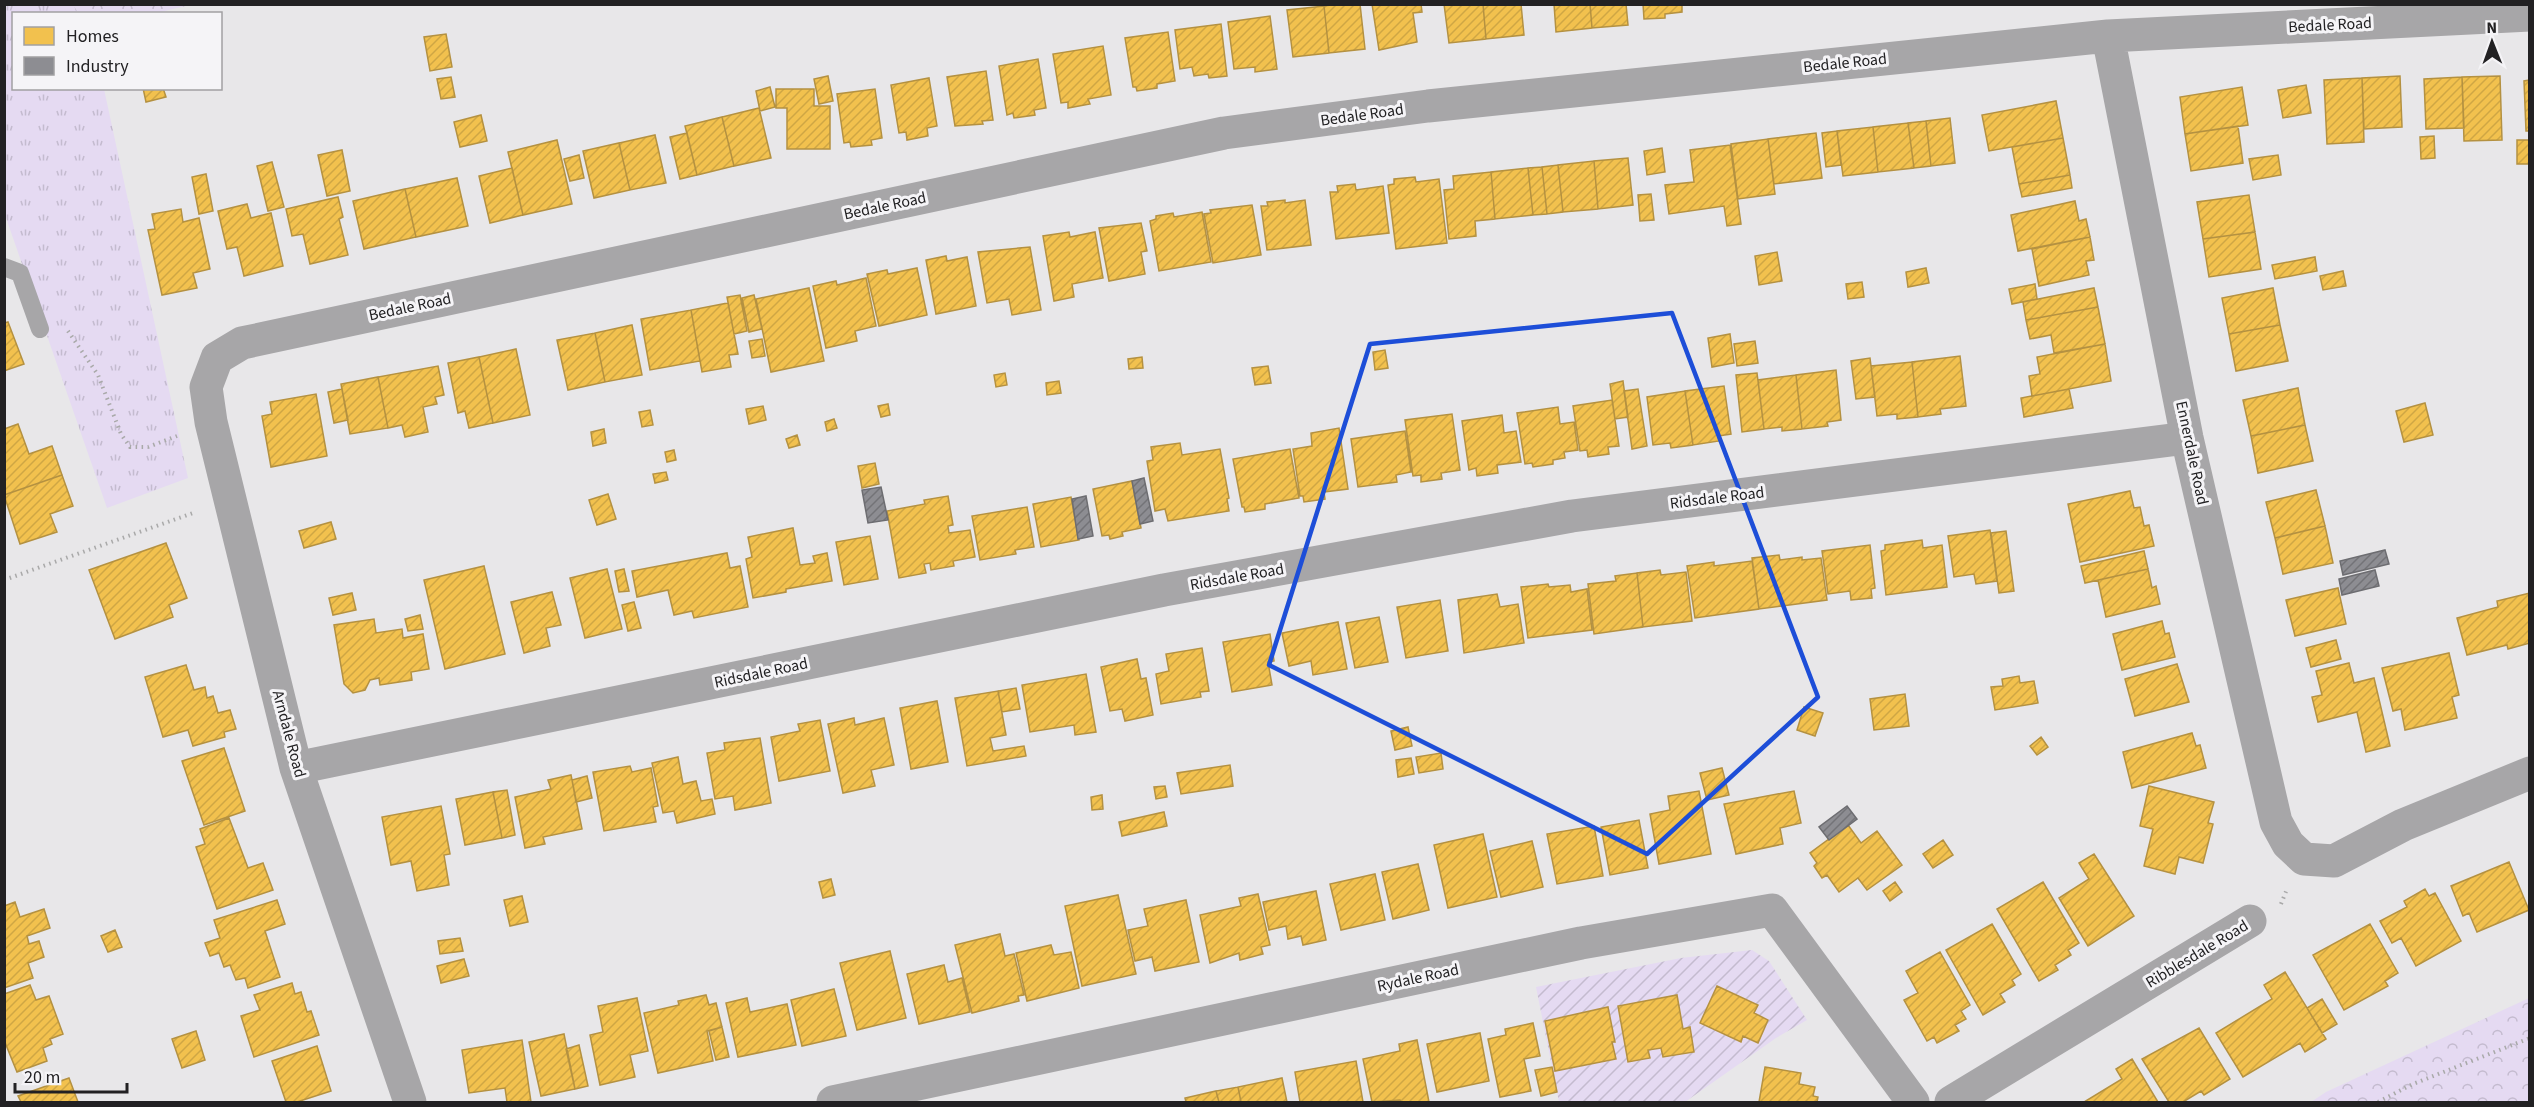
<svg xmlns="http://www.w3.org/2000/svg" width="2534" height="1107" viewBox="0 0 2534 1107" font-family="'Source Sans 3',sans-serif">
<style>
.grass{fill:url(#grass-tufts)}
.park{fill:url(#park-crowns)}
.garden{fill:url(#garden-furrows)}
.homes{fill:url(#homes-hatch);stroke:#b49141;stroke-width:1.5}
.industry{fill:url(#industry-hatch);stroke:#6d6d71;stroke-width:1.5}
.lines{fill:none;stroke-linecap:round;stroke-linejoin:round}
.path{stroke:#a9a9a9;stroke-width:4;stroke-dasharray:1.5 4.5;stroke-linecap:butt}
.lane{stroke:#a7a6a8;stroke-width:18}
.street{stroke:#a7a6a8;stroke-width:33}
.marked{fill:none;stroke:#1d4ed8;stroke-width:4.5;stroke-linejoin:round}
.labels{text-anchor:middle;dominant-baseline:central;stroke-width:6;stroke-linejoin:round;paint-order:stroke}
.street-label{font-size:16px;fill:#222123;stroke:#f5f4f7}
</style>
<defs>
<pattern id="grass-tufts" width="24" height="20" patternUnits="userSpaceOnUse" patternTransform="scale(1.5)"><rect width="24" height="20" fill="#e5daf2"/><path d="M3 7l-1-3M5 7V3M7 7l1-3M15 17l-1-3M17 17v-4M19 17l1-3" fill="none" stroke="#c4bbcf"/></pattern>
<pattern id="park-crowns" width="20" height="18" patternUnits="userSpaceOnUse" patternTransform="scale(1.5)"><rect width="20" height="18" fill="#e5daf2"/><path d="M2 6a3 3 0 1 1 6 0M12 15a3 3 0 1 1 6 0" fill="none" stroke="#c4bbcf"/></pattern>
<pattern id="garden-furrows" width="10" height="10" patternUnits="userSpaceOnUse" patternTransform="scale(1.5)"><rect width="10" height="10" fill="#e5daf2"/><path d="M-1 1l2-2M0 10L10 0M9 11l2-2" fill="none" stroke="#c4bbcf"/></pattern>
<pattern id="homes-hatch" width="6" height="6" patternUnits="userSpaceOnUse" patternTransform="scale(1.5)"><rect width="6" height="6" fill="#f2c14e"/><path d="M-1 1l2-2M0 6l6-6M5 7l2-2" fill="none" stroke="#cfa644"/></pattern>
<pattern id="industry-hatch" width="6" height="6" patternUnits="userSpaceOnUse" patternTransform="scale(1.5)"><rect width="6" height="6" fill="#8d8d92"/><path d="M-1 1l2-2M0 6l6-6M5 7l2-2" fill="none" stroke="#737377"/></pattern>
</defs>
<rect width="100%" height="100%" fill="#e8e7e9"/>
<path class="grass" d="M 4,5 L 73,5 L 79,13 L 14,14 L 14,88 L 104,89 L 188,478 L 107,508 L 5,215 Z"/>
<path class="park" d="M 73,5 L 190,5 L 156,13 L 79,13 Z
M 2529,998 L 2529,1102 L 2311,1102 L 2326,1092 Z"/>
<path class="garden" d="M 1752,950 L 1769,961 L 1807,1020 L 1776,1038 L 1685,1102 L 1559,1102 L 1536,987 L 1681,958 Z"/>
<path class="homes" d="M 1338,4 L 1360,4 L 1365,49 L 1329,53 L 1324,6 Z
M 1372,4 L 1421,4 L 1422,12 L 1413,13 L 1417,42 L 1379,50 Z
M 1444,4 L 1483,4 L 1486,39 L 1449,43 Z
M 1483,4 L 1521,4 L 1524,35 L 1486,39 Z
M 1554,4 L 1590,4 L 1592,28 L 1556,32 Z
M 1590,4 L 1626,4 L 1628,25 L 1592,28 Z
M 1643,4 L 1682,4 L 1682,12 L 1665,14 L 1665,18 L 1644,19 Z
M 1324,6 L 1329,53 L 1293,57 L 1287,10 Z
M 1270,16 L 1277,69 L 1255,72 L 1255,67 L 1234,69 L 1228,22 Z
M 1221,24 L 1227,76 L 1209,78 L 1208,74 L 1194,76 L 1192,67 L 1180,69 L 1175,30 Z
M 1168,32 L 1175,81 L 1157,84 L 1157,88 L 1137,91 L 1136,87 L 1133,87 L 1125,38 Z
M 446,34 L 452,67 L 430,71 L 424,37 Z
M 1103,46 L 1111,95 L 1088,99 L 1090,104 L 1068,108 L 1068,102 L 1061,103 L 1053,54 Z
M 1038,59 L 1046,108 L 1034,110 L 1035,115 L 1014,118 L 1013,113 L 1007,115 L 999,66 Z
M 986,71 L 993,120 L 982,121 L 983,124 L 955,126 L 947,77 Z
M 828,76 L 833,101 L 819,104 L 814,79 Z
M 2400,76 L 2402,127 L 2364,129 L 2362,78 Z
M 2500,76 L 2502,140 L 2464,141 L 2462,77 Z
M 451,77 L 455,97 L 441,99 L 437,79 Z
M 2462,77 L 2464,128 L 2426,129 L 2424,79 Z
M 929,78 L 937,126 L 927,128 L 928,136 L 907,140 L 906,132 L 899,133 L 891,85 Z
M 2362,78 L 2364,142 L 2327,144 L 2324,80 Z
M 2530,80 L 2530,131 L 2526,131 L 2524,81 Z
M 2306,85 L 2311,113 L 2283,118 L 2278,90 Z
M 770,87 L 775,107 L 760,111 L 756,91 Z
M 2242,87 L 2248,125 L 2185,134 L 2180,97 Z
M 143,88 L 163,88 L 166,97 L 146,102 Z
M 776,89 L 814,89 L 814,106 L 830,106 L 830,149 L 787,149 L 787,108 L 776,108 Z
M 875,89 L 882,138 L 871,140 L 872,145 L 851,147 L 850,142 L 844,143 L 837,94 Z
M 2056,101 L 2063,138 L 1989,151 L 1982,115 Z
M 759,108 L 771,158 L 734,166 L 722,117 Z
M 481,115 L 487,141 L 460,147 L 454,122 Z
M 722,117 L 734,166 L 697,175 L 685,126 Z
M 1950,118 L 1955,163 L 1931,166 L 1926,121 Z
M 1926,121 L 1931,166 L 1914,168 L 1908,123 Z
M 1908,123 L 1914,168 L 1878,172 L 1873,127 Z
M 2238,126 L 2243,163 L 2191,171 L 2185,134 Z
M 1873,127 L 1878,172 L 1843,176 L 1837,131 Z
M 1837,131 L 1841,165 L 1826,167 L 1822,133 Z
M 687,133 L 697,175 L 680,179 L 670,137 Z
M 1816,133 L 1822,178 L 1774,184 L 1768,139 Z
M 655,135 L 666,183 L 630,190 L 619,143 Z
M 2434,136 L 2435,158 L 2421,159 L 2420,137 Z
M 2063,138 L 2070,175 L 2019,184 L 2012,147 Z
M 1768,139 L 1775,194 L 1738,199 L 1731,144 Z
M 557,140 L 572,204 L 523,215 L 508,152 Z
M 2517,140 L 2529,140 L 2529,164 L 2517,164 Z
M 619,143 L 630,190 L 594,198 L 583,151 Z
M 1730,145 L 1741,224 L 1727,226 L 1724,206 L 1669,214 L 1665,185 L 1694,182 L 1690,150 Z
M 1662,148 L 1665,172 L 1647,175 L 1644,151 Z
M 342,150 L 350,191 L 327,196 L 318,155 Z
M 579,155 L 584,178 L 570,181 L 564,159 Z
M 2278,155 L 2281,175 L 2253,180 L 2249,159 Z
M 1628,158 L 1633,205 L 1598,209 L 1594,161 Z
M 1594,161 L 1598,209 L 1563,212 L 1558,165 Z
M 272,162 L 284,207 L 268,211 L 257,166 Z
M 1558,165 L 1563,212 L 1547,214 L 1542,167 Z
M 1542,167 L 1547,214 L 1533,215 L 1528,168 Z
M 512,168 L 523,215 L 490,223 L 479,176 Z
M 1528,168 L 1533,215 L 1495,219 L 1491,172 Z
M 1491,172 L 1495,219 L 1475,221 L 1476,236 L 1449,239 L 1444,190 L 1454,189 L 1453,176 Z
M 206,174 L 213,211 L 199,214 L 192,177 Z
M 2070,175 L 2072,188 L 2022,197 L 2019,184 Z
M 1415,177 L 1416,182 L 1439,179 L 1447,243 L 1396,249 L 1388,185 L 1394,184 L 1394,179 Z
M 457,178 L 468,226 L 416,237 L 405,189 Z
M 1355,184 L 1356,190 L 1383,186 L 1389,233 L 1336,239 L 1330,192 L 1338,192 L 1337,186 Z
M 405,189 L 416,237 L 364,249 L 353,201 Z
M 1651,194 L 1654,220 L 1640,221 L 1638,195 Z
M 2249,195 L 2255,232 L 2203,239 L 2197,202 Z
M 338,197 L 343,217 L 339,219 L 348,255 L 310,264 L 303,234 L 292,236 L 286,209 Z
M 1285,200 L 1285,203 L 1305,200 L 1311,245 L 1267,250 L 1261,206 L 1268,206 L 1267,202 Z
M 2075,201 L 2079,221 L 2086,219 L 2090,237 L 2018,251 L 2011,215 Z
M 247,204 L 251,218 L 271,213 L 283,266 L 244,276 L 237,247 L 227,249 L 218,211 Z
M 1252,205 L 1261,255 L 1213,263 L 1204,214 L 1211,213 L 1210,210 Z
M 181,209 L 183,222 L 199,218 L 210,269 L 193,273 L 197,288 L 162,295 L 148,230 L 155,229 L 152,214 Z
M 1202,212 L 1211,262 L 1159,271 L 1150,221 L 1156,219 L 1156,216 L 1173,213 L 1174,217 Z
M 1141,223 L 1147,251 L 1141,252 L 1145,274 L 1109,281 L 1099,228 Z
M 1069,232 L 1070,237 L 1095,232 L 1103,278 L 1072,284 L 1074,297 L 1054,301 L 1043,236 Z
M 2255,232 L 2261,269 L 2209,277 L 2203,239 Z
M 2090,237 L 2094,260 L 2086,261 L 2089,275 L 2039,286 L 2032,249 Z
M 1030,247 L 1041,310 L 1012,315 L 1009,299 L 987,303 L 978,252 Z
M 1777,252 L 1782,281 L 1759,285 L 1755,256 Z
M 946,256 L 947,261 L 967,257 L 976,306 L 936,314 L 926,260 Z
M 2315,257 L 2317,271 L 2275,279 L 2272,265 Z
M 917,268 L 927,315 L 879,326 L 867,274 L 887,270 L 888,274 Z
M 1926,268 L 1929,283 L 1908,287 L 1906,272 Z
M 2343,271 L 2346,286 L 2323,290 L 2320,276 Z
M 866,278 L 876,326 L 855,331 L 857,341 L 826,348 L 813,286 L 836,281 L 837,285 Z
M 1862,282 L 1864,297 L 1848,299 L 1846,284 Z
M 2035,284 L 2037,299 L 2012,304 L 2009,289 Z
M 809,288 L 824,361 L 771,372 L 756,299 Z
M 2094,288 L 2098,307 L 2026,320 L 2023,302 Z
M 2273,288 L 2280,325 L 2229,334 L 2222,298 Z
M 740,295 L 747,331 L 734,334 L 727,297 Z
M 754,295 L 762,329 L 749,332 L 742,298 Z
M 728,303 L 738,354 L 729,355 L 731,367 L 702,372 L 691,310 Z
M 2098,307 L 2105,344 L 2054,353 L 2051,335 L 2030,339 L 2026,320 Z
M 691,310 L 700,361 L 650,370 L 641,319 Z
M 8,322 L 24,364 L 4,371 L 4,323 Z
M 632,325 L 642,375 L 605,382 L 595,333 Z
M 2280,325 L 2288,361 L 2236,371 L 2229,334 Z
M 595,333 L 605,382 L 568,390 L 557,340 Z
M 1730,334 L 1734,363 L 1712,367 L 1708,338 Z
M 762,339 L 765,356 L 752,358 L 749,341 Z
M 1755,341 L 1758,363 L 1737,366 L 1734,344 Z
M 2105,344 L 2111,381 L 2032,396 L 2029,376 L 2040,374 L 2037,357 Z
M 516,349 L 530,415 L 493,423 L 479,357 Z
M 1385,350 L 1388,368 L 1375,370 L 1373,352 Z
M 1960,356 L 1966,406 L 1940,409 L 1941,414 L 1918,417 L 1912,362 Z
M 479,357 L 493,423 L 469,428 L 465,411 L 458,413 L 448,363 Z
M 1142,357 L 1143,368 L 1129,369 L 1128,359 Z
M 1870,358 L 1875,397 L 1856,399 L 1851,361 Z
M 1912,362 L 1918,417 L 1897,419 L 1897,414 L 1877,416 L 1871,366 Z
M 438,366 L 444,395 L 435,397 L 437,404 L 423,407 L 428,432 L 405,437 L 402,425 L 388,428 L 378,377 Z
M 1268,366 L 1271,383 L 1255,385 L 1252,368 Z
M 1836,370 L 1841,420 L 1827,422 L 1828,426 L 1802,429 L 1796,375 Z
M 1005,373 L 1007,385 L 996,387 L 994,375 Z
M 1757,373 L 1764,429 L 1742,432 L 1736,375 Z
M 1796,375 L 1802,429 L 1782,431 L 1782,427 L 1764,429 L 1758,380 Z
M 378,377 L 388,428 L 350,434 L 341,384 Z
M 1059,381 L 1061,393 L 1047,395 L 1046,383 Z
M 1623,381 L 1628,417 L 1615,419 L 1610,384 Z
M 1724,386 L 1731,434 L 1718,436 L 1719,441 L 1693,445 L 1685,391 Z
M 2298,388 L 2305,425 L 2251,436 L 2243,400 Z
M 342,389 L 348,420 L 334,423 L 328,392 Z
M 1638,389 L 1647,446 L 1632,449 L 1624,391 Z
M 2069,389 L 2073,408 L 2024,417 L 2021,398 Z
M 1685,391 L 1693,445 L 1671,448 L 1670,443 L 1653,445 L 1647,397 Z
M 316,394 L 327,456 L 271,467 L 262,416 L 272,414 L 270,402 Z
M 1612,400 L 1619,446 L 1608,447 L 1609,454 L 1588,457 L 1587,450 L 1580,451 L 1573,406 Z
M 2425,403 L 2433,435 L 2404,442 L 2396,411 Z
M 888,404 L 890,415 L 881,417 L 878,406 Z
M 763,406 L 766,420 L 749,424 L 746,409 Z
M 1558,407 L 1560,424 L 1574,422 L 1578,450 L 1564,452 L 1565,458 L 1553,460 L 1553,464 L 1533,467 L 1532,463 L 1525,464 L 1517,413 Z
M 650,410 L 653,425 L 642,427 L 639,412 Z
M 1452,414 L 1460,470 L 1441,473 L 1442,479 L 1421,482 L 1421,475 L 1413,476 L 1405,420 Z
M 1502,415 L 1504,433 L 1516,431 L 1521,462 L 1497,465 L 1498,473 L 1477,476 L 1476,468 L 1469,470 L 1462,421 Z
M 834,419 L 837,428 L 827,431 L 825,422 Z
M 18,424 L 29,454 L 52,446 L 62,475 L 4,495 L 4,429 Z
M 2305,425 L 2313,461 L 2258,473 L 2251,436 Z
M 1339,428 L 1348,489 L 1324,492 L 1325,499 L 1304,502 L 1303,496 L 1300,496 L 1293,449 L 1312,446 L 1311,433 Z
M 604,429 L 606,443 L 593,446 L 591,432 Z
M 1405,431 L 1411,472 L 1396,475 L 1397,482 L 1358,487 L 1351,439 Z
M 797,435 L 800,445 L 789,448 L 786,439 Z
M 1180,443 L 1182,455 L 1220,449 L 1229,498 L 1227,499 L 1229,511 L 1168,521 L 1165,509 L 1155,511 L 1147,461 L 1153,460 L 1151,447 Z
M 1290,449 L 1299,498 L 1265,504 L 1265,509 L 1245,512 L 1244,507 L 1242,507 L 1233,459 Z
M 674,450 L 676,460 L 667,462 L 665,452 Z
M 875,463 L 879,484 L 862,488 L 858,466 Z
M 666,472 L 668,480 L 655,483 L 653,474 Z
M 62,475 L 73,506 L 50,514 L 57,532 L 20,544 L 4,495 Z
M 1132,481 L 1141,528 L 1122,532 L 1123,536 L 1110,539 L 1109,535 L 1102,536 L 1093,489 Z
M 2316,490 L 2325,526 L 2275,538 L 2266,502 Z
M 2130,491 L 2134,508 L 2140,507 L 2144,526 L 2149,525 L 2154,546 L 2080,562 L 2068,504 Z
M 608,494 L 616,519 L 597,525 L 589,500 Z
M 948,496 L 953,525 L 948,526 L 949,533 L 970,530 L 975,557 L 953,561 L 954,566 L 931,570 L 930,563 L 924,564 L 926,573 L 899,578 L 887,511 L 925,504 L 924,500 Z
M 1071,497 L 1079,540 L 1041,547 L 1033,504 Z
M 1027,507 L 1034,547 L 1015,550 L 1016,554 L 980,560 L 972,516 Z
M 331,522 L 336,539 L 304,548 L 299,531 Z
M 2325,526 L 2333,563 L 2283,574 L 2275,538 Z
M 793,528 L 800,565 L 815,563 L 813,556 L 827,553 L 832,581 L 786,589 L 786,592 L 753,598 L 746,559 L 752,557 L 748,537 Z
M 1990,530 L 1997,581 L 1976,584 L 1974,574 L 1954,577 L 1948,536 Z
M 2006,531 L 2014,591 L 1999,593 L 1991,533 Z
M 870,536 L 878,579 L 844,585 L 836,542 Z
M 1922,540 L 1923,548 L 1942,545 L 1947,587 L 1886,595 L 1881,551 L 1885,550 L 1885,545 Z
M 166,543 L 187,598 L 169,605 L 173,617 L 115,639 L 89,570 Z
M 1870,545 L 1875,588 L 1871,589 L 1872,598 L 1851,600 L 1850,591 L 1828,594 L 1822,551 Z
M 2144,551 L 2148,569 L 2085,583 L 2081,566 Z
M 727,553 L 730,568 L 740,566 L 748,607 L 694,618 L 692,611 L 674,615 L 668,590 L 637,597 L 632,571 Z
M 1779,555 L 1780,560 L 1802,557 L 1802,560 L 1821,558 L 1827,600 L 1759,609 L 1752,558 Z
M 1752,561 L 1759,609 L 1695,618 L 1687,566 L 1714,562 L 1714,566 Z
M 484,566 L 505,654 L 445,669 L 424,580 Z
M 607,569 L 622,629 L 585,638 L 570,578 Z
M 624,569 L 629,591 L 619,592 L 615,571 Z
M 2148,569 L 2152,588 L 2156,586 L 2160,604 L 2106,617 L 2098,580 Z
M 1660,570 L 1661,575 L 1686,572 L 1692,621 L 1643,627 L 1637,573 Z
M 1637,573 L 1643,627 L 1594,634 L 1588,584 L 1616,581 L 1615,576 Z
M 1548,584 L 1549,587 L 1570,585 L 1571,592 L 1587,589 L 1592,630 L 1528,638 L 1521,587 Z
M 2338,588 L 2346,624 L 2295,636 L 2286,600 Z
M 552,592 L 561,625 L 546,628 L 550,646 L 524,653 L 511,602 Z
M 352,593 L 356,610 L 333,615 L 329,598 Z
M 2530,593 L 2530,643 L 2508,649 L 2507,645 L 2467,655 L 2457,618 L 2498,607 L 2497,601 Z
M 1497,594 L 1500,607 L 1518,604 L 1524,643 L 1464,653 L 1458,600 Z
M 1440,600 L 1448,651 L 1406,658 L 1397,607 Z
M 634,602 L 641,628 L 628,631 L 622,605 Z
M 420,615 L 423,629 L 408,631 L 405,619 Z
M 1379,617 L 1388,662 L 1355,668 L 1346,623 Z
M 374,619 L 376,633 L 402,629 L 403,638 L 423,634 L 429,669 L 411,672 L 412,680 L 380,685 L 379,678 L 370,680 L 365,690 L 353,693 L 344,684 L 334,625 Z
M 2162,621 L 2165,634 L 2169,633 L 2175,657 L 2122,670 L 2113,634 Z
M 1338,622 L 1347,669 L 1313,675 L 1311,661 L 1289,666 L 1282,633 Z
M 1270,634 L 1274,661 L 1268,662 L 1272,685 L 1232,692 L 1223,642 Z
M 2336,640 L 2341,659 L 2311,667 L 2306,648 Z
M 1202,648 L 1209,691 L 1200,692 L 1201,697 L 1161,704 L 1156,674 L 1169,671 L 1166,654 Z
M 2449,653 L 2459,695 L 2452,697 L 2457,718 L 2405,730 L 2401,709 L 2393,711 L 2382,668 Z
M 1137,659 L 1141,679 L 1146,678 L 1153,715 L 1125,721 L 1122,709 L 1110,711 L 1101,667 Z
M 2349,663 L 2354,683 L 2374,678 L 2390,746 L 2366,752 L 2357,712 L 2318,722 L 2312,697 L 2322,695 L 2316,671 Z
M 2177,664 L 2189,702 L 2135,716 L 2125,679 Z
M 186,665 L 194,690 L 205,687 L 207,698 L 213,696 L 218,713 L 230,710 L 236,729 L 224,732 L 225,737 L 193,746 L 188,730 L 163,737 L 145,677 Z
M 1086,674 L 1096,732 L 1075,735 L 1074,725 L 1030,732 L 1022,685 Z
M 2019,676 L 2020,683 L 2034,681 L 2038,703 L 1995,710 L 1991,687 L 2003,686 L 2002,679 Z
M 1016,688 L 1020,709 L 1002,712 L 998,691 Z
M 998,691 L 1006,735 L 990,738 L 993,751 L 1024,746 L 1026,756 L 967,766 L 955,698 Z
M 1905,694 L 1909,726 L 1874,730 L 1870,699 Z
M 937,701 L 948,762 L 911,769 L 900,708 Z
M 1804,707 L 1823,713 L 1815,736 L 1797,730 Z
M 854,718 L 855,725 L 884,718 L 894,765 L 871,770 L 875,786 L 843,793 L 828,724 Z
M 820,720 L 830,771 L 779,781 L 771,737 L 800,731 L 798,724 Z
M 1408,727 L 1412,746 L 1395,750 L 1391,731 Z
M 2192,733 L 2196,746 L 2200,745 L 2206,768 L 2132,788 L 2123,752 Z
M 2041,737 L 2048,747 L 2037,755 L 2030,746 Z
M 760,738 L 771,803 L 735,810 L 733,796 L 715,799 L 707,753 L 725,750 L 724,743 Z
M 224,748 L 245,811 L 204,825 L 182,761 Z
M 1441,753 L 1443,769 L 1419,773 L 1416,757 Z
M 678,757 L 683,784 L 696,781 L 701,801 L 712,799 L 715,814 L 677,823 L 674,811 L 663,813 L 652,763 Z
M 1411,758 L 1414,774 L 1398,777 L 1396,760 Z
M 1230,765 L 1233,786 L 1181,794 L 1177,773 Z
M 630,766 L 632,772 L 651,768 L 658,806 L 653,807 L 656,822 L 604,831 L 593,772 Z
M 1722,768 L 1729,795 L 1707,800 L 1700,773 Z
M 571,775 L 582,829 L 543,837 L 545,844 L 525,848 L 515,797 L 551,789 L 548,780 Z
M 587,776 L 592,798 L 576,802 L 572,780 Z
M 1165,786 L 1167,797 L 1156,799 L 1154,787 Z
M 2149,786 L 2214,802 L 2208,823 L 2213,824 L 2203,863 L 2179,857 L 2175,874 L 2144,866 L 2153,829 L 2140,826 Z
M 507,790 L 515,835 L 502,838 L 493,792 Z
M 1699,791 L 1711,854 L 1659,864 L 1650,814 L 1670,810 L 1668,796 Z
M 1794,791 L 1801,823 L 1780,828 L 1783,844 L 1736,854 L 1724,804 Z
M 493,792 L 502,838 L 465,845 L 456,799 Z
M 1102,795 L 1103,809 L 1092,810 L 1091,797 Z
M 441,806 L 450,854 L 444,855 L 449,885 L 417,891 L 411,861 L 391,865 L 382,817 Z
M 1164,812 L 1167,826 L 1122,836 L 1119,822 Z
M 229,818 L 248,868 L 263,863 L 273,890 L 217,909 L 196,847 L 205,844 L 200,829 Z
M 1639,820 L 1648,868 L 1610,875 L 1601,827 Z
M 1848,825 L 1861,843 L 1877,831 L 1902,865 L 1867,890 L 1858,878 L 1839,892 L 1827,875 L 1822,878 L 1814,866 L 1817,863 L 1810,853 Z
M 1594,826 L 1603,876 L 1557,884 L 1547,834 Z
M 1483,834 L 1497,897 L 1448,908 L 1434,845 Z
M 1943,840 L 1953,855 L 1933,868 L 1923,854 Z
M 1532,841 L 1543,887 L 1501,897 L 1490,851 Z
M 2094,854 L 2134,916 L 2088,946 L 2059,898 L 2089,879 L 2079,863 Z
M 2509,862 L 2529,910 L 2477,932 L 2469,913 L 2463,916 L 2451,886 Z
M 1418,864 L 1429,910 L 1393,919 L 1382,872 Z
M 1375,874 L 1385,920 L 1341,930 L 1330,884 Z
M 831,879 L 835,895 L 823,898 L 819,882 Z
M 1895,882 L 1902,892 L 1890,901 L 1883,891 Z
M 2043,882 L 2079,943 L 2068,950 L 2071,955 L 2055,965 L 2058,970 L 2039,981 L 1997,909 Z
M 2425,889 L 2429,896 L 2435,893 L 2461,941 L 2416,966 L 2401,938 L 2392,943 L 2380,921 L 2407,907 L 2404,901 Z
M 1316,891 L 1326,940 L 1303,945 L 1301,936 L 1288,939 L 1286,926 L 1269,930 L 1263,902 Z
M 1258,894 L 1270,945 L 1261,947 L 1263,954 L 1240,960 L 1239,953 L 1210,963 L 1200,915 L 1241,906 L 1239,898 Z
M 1118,895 L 1136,974 L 1082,986 L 1065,906 Z
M 522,896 L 528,922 L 510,926 L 504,900 Z
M 277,900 L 285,924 L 265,931 L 280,977 L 248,988 L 245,978 L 236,980 L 230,965 L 224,967 L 219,953 L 210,956 L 205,943 L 220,938 L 214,920 Z
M 1186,900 L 1199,962 L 1155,971 L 1152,957 L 1135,961 L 1128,930 L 1148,926 L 1144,909 Z
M 15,902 L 20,917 L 44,909 L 50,928 L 27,936 L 29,944 L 39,941 L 44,957 L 28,963 L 33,978 L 4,988 L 4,906 Z
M 1992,924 L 2021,974 L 2012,980 L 2015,985 L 2000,994 L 2005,1002 L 1983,1015 L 1946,950 Z
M 2370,924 L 2398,973 L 2385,981 L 2388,986 L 2344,1010 L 2313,955 Z
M 115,930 L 122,947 L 108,952 L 101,936 Z
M 1000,934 L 1005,956 L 1014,954 L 1024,995 L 1018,996 L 1019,1001 L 972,1013 L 955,945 Z
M 460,938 L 463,951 L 440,954 L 438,941 Z
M 1051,945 L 1054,955 L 1071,952 L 1079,988 L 1027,1001 L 1016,953 Z
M 890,951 L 906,1018 L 857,1030 L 840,963 Z
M 1940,952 L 1970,1005 L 1961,1011 L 1966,1019 L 1955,1025 L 1959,1031 L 1937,1043 L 1934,1037 L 1927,1041 L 1904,1000 L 1918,993 L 1906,971 Z
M 464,959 L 469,976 L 441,983 L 437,966 Z
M 944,965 L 948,982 L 962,978 L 970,1012 L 919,1024 L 907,974 Z
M 2285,972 L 2326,1039 L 2305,1052 L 2300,1043 L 2243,1077 L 2216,1033 L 2272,999 L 2264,985 Z
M 292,983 L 295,994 L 301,992 L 307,1012 L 311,1011 L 319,1035 L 254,1057 L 241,1016 L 260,1010 L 254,995 Z
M 30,985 L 36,1000 L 49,996 L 63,1034 L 50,1039 L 52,1044 L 43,1048 L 47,1061 L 17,1072 L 4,1040 L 4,994 Z
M 1717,986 L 1758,1005 L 1754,1013 L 1768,1020 L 1758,1043 L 1743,1036 L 1741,1042 L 1700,1023 Z
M 834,989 L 846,1036 L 802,1046 L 791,1000 Z
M 706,995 L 709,1005 L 716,1003 L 722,1027 L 707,1031 L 713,1061 L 658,1073 L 644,1013 L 679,1005 L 678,1001 Z
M 1677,995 L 1683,1029 L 1690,1027 L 1694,1052 L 1663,1057 L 1661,1048 L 1648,1050 L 1650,1058 L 1628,1062 L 1618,1006 Z
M 637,998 L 648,1051 L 630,1055 L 635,1077 L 600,1085 L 590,1035 L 603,1032 L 598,1006 Z
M 747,998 L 750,1012 L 787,1004 L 796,1045 L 738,1057 L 726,1003 Z
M 2322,999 L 2337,1024 L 2322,1033 L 2307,1008 Z
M 1608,1007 L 1615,1042 L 1612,1042 L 1616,1059 L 1555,1071 L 1545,1021 Z
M 1533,1023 L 1540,1056 L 1524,1059 L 1531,1091 L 1500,1097 L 1488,1039 L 1506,1035 L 1505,1029 Z
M 722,1027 L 729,1057 L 716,1060 L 709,1031 Z
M 2199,1028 L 2230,1079 L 2204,1095 L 2201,1091 L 2183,1102 L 2169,1102 L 2142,1059 Z
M 196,1031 L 205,1060 L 182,1068 L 172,1039 Z
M 1480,1033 L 1489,1081 L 1437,1092 L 1427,1044 Z
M 564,1034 L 575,1089 L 541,1096 L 529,1042 Z
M 522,1040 L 531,1102 L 507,1102 L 505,1088 L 469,1093 L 462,1050 Z
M 1417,1040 L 1429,1102 L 1401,1102 L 1400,1100 L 1372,1102 L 1363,1059 L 1400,1051 L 1399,1044 Z
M 579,1045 L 588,1086 L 575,1089 L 566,1049 Z
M 317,1046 L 331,1091 L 297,1102 L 286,1102 L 272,1061 Z
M 2132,1059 L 2158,1102 L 2084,1102 L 2122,1079 L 2116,1069 Z
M 1356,1061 L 1363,1102 L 1300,1102 L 1295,1072 Z
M 1552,1067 L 1557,1092 L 1541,1096 L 1535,1070 Z
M 1765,1067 L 1801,1073 L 1799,1084 L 1815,1087 L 1813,1096 L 1818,1097 L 1817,1102 L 1759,1102 Z
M 69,1078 L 78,1102 L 21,1102 L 18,1096 Z
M 1282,1078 L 1287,1102 L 1241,1102 L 1238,1087 Z
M 1238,1087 L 1241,1102 L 1219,1102 L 1216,1091 Z
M 1216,1091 L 1219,1102 L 1186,1102 L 1185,1098 Z"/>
<path class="industry" d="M 1144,478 L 1153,521 L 1140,524 L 1132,481 Z
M 881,487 L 888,520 L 868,523 L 862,490 Z
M 1086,496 L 1093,536 L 1078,539 L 1072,499 Z
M 2385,550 L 2389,564 L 2343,575 L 2340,561 Z
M 2375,570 L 2379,586 L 2342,595 L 2339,579 Z
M 1847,806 L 1857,819 L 1829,840 L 1819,827 Z"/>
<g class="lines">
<path class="path" d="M 68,331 L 98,375 L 121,434 L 130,447 L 148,447 L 177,436
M 4,580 L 196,512
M 2281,904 L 2287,889
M 2378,1102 L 2413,1084 L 2530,1038"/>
<path class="lane" d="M 4,267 L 20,273 L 40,329"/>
<path class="street" d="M 2108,36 L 2187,438 L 2276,822 L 2288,844 L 2304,859 L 2334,861 L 2403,825 L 2530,773
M 296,768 L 1164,590 L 1572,516 L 2187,438
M 410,1102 L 296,768 L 211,422 L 206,387 L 217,358 L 242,343 L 1224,133 L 1428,106 L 2108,36 L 2530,15
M 833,1102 L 1581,943 L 1772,910 L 1913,1102
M 1951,1102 L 2250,921"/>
</g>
<path class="marked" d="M 1672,313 L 1818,697 L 1647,854 L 1269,665 L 1370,344 Z"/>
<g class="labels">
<g class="street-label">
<text transform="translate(2330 25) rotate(-3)">Bedale Road</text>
<text transform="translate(1845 63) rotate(-6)">Bedale Road</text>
<text transform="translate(1362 115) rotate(-8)">Bedale Road</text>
<text transform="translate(885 206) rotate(-12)">Bedale Road</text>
<text transform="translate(410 307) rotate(-12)">Bedale Road</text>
<text transform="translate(2192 453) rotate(78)">Ennerdale Road</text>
<text transform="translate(1717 498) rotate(-7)">Ridsdale Road</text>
<text transform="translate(1237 577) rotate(-10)">Ridsdale Road</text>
<text transform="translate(761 673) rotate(-12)">Ridsdale Road</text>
<text transform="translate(289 734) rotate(75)">Arndale Road</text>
<text transform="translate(2197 954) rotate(-31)">Ribblesdale Road</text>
<text transform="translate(1418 978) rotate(-12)">Rydale Road</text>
</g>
</g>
<rect width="2534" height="1107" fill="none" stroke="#222123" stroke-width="12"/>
<rect x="12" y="12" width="210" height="78" fill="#f5f4f7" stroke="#a1a0a2" stroke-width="1.5"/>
<rect x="24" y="27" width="30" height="18" fill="#f2c14e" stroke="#a1a0a2" stroke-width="1.5"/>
<text x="66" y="42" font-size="18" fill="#222123">Homes</text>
<rect x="24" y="57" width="30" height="18" fill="#8d8d92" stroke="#a1a0a2" stroke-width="1.5"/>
<text x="66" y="72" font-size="18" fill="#222123">Industry</text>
<g transform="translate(2492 42) rotate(359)" stroke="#f5f4f7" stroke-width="4.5" paint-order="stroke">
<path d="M0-4.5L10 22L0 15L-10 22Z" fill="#222123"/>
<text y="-9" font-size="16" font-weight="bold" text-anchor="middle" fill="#222123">N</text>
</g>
<path d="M15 1083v9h112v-9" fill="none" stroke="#222123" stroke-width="3"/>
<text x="24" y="1083" font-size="18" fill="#222123" stroke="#f5f4f7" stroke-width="4.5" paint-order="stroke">20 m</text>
</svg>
